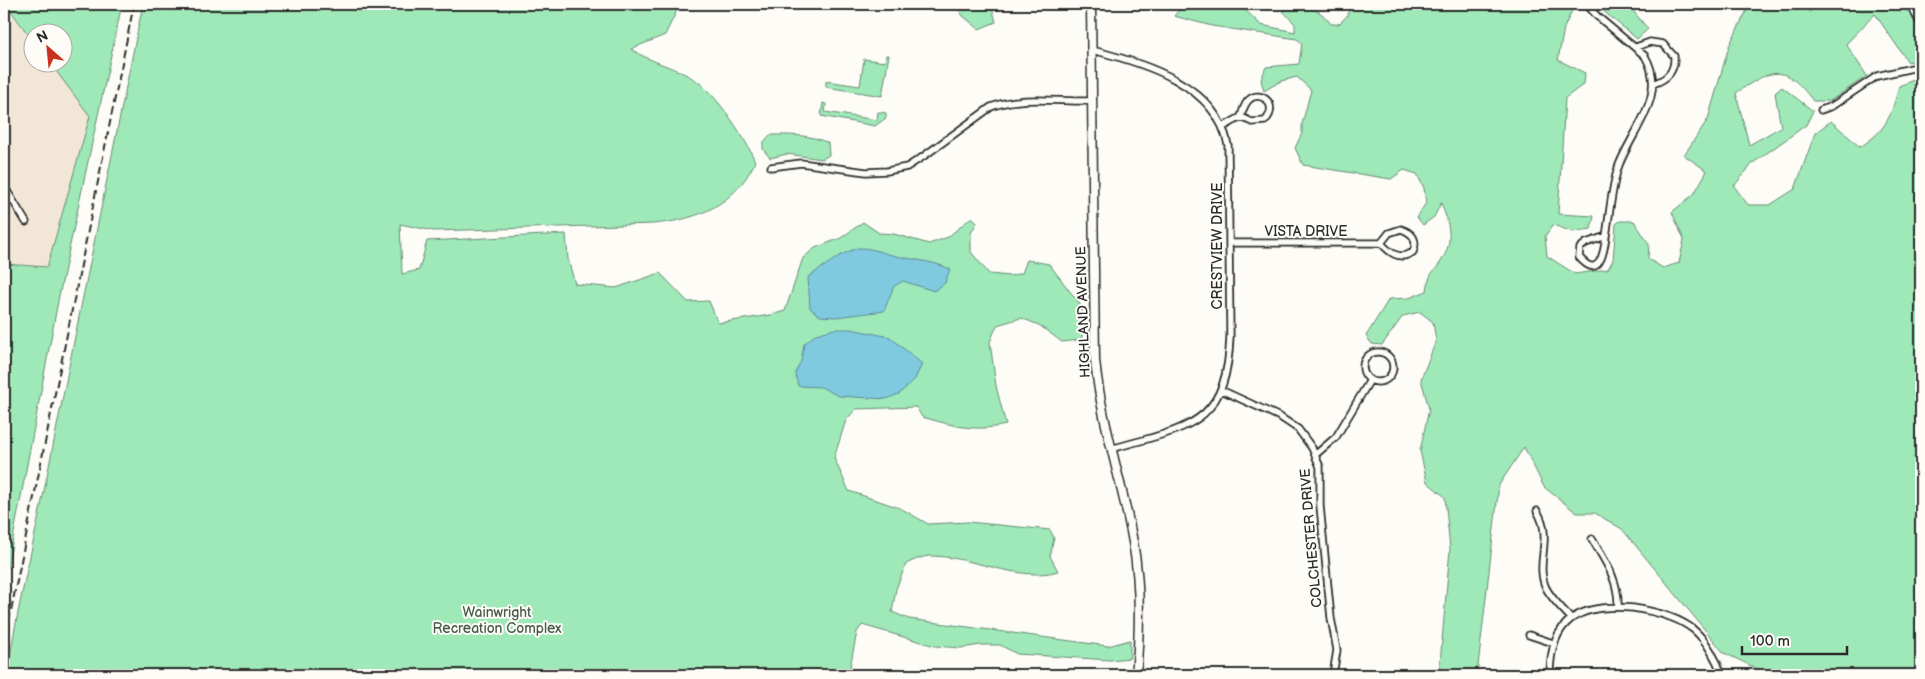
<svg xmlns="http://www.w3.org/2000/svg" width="1925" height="679" viewBox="0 0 1925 679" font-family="'Balsamiq Sans',sans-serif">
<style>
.built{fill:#f2e7d7}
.green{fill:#9fe9b8;stroke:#658a72}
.water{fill:#80cae0;stroke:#5e8a98}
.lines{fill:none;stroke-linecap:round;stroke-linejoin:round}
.street-casing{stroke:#2b2b2b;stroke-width:9}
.secondary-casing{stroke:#2b2b2b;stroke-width:11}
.street{stroke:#fdfcf7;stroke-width:5.5}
.secondary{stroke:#fdfcf7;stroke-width:8}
.rail{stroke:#2b2b2b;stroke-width:2;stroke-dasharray:8 4;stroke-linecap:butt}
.labels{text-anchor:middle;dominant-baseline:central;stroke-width:4;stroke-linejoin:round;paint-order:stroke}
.street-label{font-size:14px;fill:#2b2b2b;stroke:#fdfcf7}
.park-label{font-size:14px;fill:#485a4e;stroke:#fdfcf7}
</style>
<rect width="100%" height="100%" fill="#fdfcf7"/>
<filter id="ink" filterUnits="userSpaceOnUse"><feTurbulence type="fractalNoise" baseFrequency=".02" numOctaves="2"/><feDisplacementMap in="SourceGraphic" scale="10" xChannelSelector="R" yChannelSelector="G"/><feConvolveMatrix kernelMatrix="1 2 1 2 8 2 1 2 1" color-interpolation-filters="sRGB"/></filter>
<g filter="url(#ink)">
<path class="built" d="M 4,4 L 32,40 L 32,62 L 50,63 L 90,116 L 47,267 L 4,264 Z"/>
<path class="green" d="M 6,4 L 122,4 L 59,296 L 4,586 L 4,264 L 47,267 L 90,116 L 50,63 L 62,62 L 62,32 L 32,32 L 32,40 Z
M 143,4 L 680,4 L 665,35 L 631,49 C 651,63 677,67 697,81 C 717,96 747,139 755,162 C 735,205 697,220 653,224 L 434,231 L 400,224 L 402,274 L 419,270 L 427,241 L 566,234 L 568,259 L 575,284 L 616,288 L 660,273 L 688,302 L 709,301 L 718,323 L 771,315 L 785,311 L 803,258 L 815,248 L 841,238 L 863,222 L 879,233 L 894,234 L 929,244 L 948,237 L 972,217 L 977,222 L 971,233 L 971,252 L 989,274 L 1010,276 L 1022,273 L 1027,260 L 1049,264 L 1082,307 L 1084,328 L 1081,340 L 1062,342 L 1039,325 L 1021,318 L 997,325 L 990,342 L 996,386 L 1006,425 C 972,432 955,426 922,417 L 916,407 L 856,409 L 846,420 L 834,458 L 849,491 L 900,508 L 928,524 L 968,522 L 1050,530 L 1054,538 L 1050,556 L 1058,571 C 1019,583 970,555 928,556 C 921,557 912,561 906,564 L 896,589 L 892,612 L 909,619 L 1108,646 L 1130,640 L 1130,658 L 1110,660 L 1017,654 L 1000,645 L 981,645 L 961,648 L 935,646 L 862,625 L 857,632 L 850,667 L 856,675 L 7,675 C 17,606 35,540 48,471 C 79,315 111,160 143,4 Z
M 954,4 L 991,4 L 996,22 L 979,29 L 963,16 Z
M 1184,4 L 1239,4 L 1261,25 L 1295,32 L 1295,24 L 1283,11 L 1288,4 C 1307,4 1319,8 1331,24 L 1339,24 L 1347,16 L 1351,4 L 1575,4 L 1564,28 L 1558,60 L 1585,73 L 1584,84 L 1565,98 L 1558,214 L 1594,216 L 1591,229 L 1573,232 L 1553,225 L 1545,236 L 1547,256 L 1575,274 L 1608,269 L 1613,260 L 1616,224 L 1620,221 L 1634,221 L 1649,244 L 1648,259 L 1663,268 L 1679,263 L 1684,240 L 1672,212 L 1694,194 L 1707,171 L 1684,155 L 1708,119 L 1729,46 L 1750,4 L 1799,4 L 1810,12 L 1815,4 L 1904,4 L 1921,33 L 1921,59 L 1908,62 L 1875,14 L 1846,44 L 1867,76 L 1830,101 L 1813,101 C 1784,62 1772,69 1736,93 L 1749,145 L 1781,127 L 1775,93 L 1782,87 L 1813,111 L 1806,125 L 1753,163 L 1734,186 L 1748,205 L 1770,205 L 1795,189 L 1815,133 L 1831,121 L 1860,147 C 1887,130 1891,116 1899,86 L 1921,77 L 1921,675 L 1758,675 L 1758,669 L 1724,653 L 1622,529 L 1595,513 L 1577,513 L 1544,487 L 1524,447 L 1499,485 L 1477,675 L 1439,675 L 1450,549 L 1445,497 L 1427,482 L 1420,451 L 1429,409 L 1421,379 L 1436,341 L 1433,322 L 1420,312 L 1403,316 L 1382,345 L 1372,344 L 1366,336 L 1389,299 L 1409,298 L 1427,291 C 1430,269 1432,276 1442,260 C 1454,241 1449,223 1441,203 L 1434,217 L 1423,225 L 1417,217 L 1426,203 L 1424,188 L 1417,174 L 1404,170 L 1391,179 L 1303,165 L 1295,148 L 1302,133 L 1302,124 L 1311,90 L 1297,77 L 1281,81 L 1264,91 L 1261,80 L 1266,67 L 1299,64 L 1302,43 L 1297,39 L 1212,26 L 1174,16 Z
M 1595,4 L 1634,4 L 1634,12 L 1648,29 L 1637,39 Z
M 886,55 L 889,55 L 882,96 L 826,87 L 826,81 L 860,86 L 864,59 L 885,62 Z
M 823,103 L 826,104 L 825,112 L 877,120 L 878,112 L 886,113 L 886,118 L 875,126 L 821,116 Z
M 770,135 C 790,135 809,134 828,143 L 829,155 L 822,159 L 787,154 L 770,158 L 763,149 L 763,143 Z"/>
<path class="water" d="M 857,248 C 874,248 876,251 892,255 C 912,260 930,260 950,269 L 945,283 L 934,291 L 903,281 L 894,286 L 884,311 L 836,317 L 820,316 L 810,308 L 808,277 L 841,255 Z
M 834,329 L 851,329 L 890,337 L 922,364 L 915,379 L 899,394 L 886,399 L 839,396 L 821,387 L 798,386 L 795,373 L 801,361 L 804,344 L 816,334 Z"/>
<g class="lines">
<g class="street-casing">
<path id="street" d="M 1586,4 L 1597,16 L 1645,56 C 1668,95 1633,129 1619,165 C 1611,188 1610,213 1606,236
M 1636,47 L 1650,42 L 1663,44 L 1674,56 C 1675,72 1667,79 1653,84
M 1092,50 C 1144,63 1216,84 1228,145 L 1230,336 C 1227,428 1186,427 1111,449
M 1821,110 L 1832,106 L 1877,76 L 1921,66
M 1223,127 L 1241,117 C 1242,113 1244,106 1247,102 C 1258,87 1281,104 1265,121 L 1252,122 L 1241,117
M 771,167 L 801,163 L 866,172 L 887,171 L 907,167 L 924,156 L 991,107 C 1023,95 1058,102 1092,101
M 4,186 L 26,222
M 1401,229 C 1413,233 1418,240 1413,252 C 1400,261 1390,253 1381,243 L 1389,233 Z
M 1606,236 C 1604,253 1599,281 1579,257 L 1580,248 L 1586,243 Z
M 1230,243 L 1381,243
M1363 367a15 15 0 1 1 30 0a15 15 0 1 1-30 0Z
M 1221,390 L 1280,417 L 1298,429 L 1312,448 L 1320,467 L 1320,506 L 1331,618 L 1337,650 L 1333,675
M 1315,455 L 1336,437 L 1370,380
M 1537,511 C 1554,538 1534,563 1546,588 C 1552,599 1562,609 1571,618
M 1592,539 C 1605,561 1619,580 1618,607
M 1529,635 L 1553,643
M 1422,675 L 1438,675
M 1550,675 C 1550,619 1580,603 1633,608 C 1653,611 1677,616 1694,630 C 1706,640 1717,660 1722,675"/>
</g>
<g class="secondary-casing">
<path id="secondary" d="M 1091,4 L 1095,360 C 1101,422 1122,481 1133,542 C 1141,586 1140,631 1136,675
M 1911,4 L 1921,22"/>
</g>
<use href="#street" class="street"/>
<use href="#secondary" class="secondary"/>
<path class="rail" d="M 4,645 L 134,4"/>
</g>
</g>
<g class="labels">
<g class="street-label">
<text x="1306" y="231">VISTA DRIVE</text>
<text transform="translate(1217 246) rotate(-90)">CRESTVIEW DRIVE</text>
<text transform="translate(1083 312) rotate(-92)">HIGHLAND AVENUE</text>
<text transform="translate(1311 538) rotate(-95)">COLCHESTER DRIVE</text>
</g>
<g class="park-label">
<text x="497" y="612">Wainwright<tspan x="497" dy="16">Recreation Complex</tspan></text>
</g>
</g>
<rect width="1925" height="679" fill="none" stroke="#fdfcf7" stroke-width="20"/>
<rect x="10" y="10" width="1905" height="659" fill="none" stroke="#2b2b2b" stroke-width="2" filter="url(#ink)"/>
<g transform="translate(48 48) rotate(333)"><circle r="24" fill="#fdfcf7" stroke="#a9a8a5"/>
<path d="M0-4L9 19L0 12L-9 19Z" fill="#c8321e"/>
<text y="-8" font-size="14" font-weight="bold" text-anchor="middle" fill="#2b2b2b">N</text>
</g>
<path d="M1742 646v8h105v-8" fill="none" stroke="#2b2b2b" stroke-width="2.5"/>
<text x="1750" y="646" font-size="15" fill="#2b2b2b" stroke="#fdfcf7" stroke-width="4" paint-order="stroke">100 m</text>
</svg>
